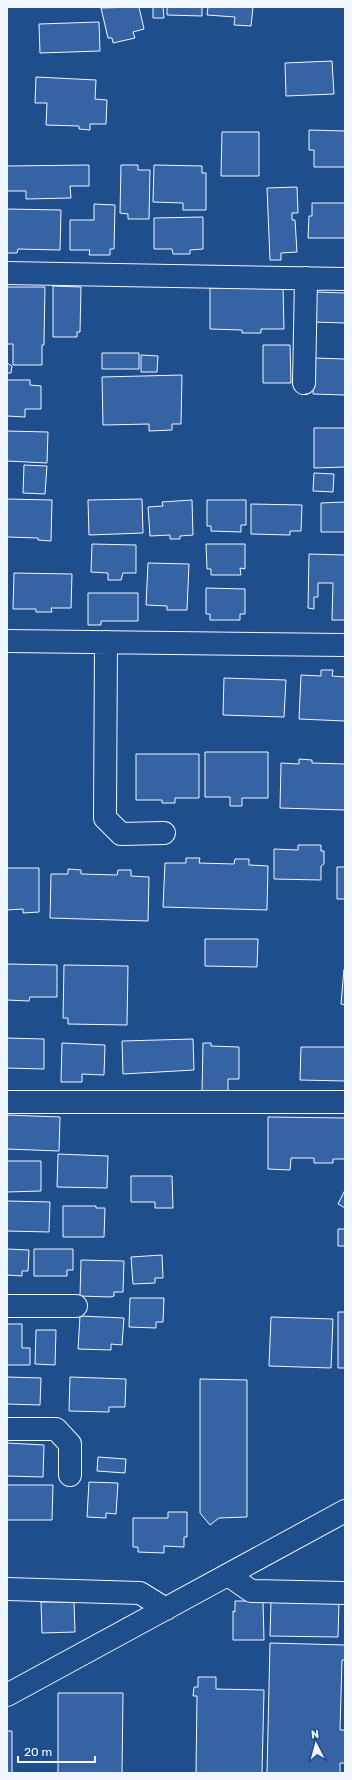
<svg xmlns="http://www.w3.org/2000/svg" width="352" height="1780" viewBox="0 0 352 1780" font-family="Rubik,sans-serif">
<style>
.building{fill:#3563a3;stroke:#f2f6ff}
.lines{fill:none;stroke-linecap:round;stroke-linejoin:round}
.minor-casing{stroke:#f2f6ff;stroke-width:24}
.minor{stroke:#1f4e8c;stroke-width:22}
</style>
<rect width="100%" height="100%" fill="#1f4e8c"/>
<path class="building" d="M 139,7 L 144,29 L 133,32 L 135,38 L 113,43 L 112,38 L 108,38 L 101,8 Z
M 153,7 L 163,7 L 164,18 L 153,18 Z
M 167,7 L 202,7 L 202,16 L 167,15 Z
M 208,7 L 253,7 L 251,26 L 234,25 L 235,17 L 207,15 Z
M 99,22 L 100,51 L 40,53 L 39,24 Z
M 332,61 L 334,94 L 286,96 L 285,63 Z
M 36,77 L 96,80 L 95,99 L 107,100 L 106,124 L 90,124 L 90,130 L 79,129 L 79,126 L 46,125 L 47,103 L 35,103 Z
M 309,130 L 345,131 L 345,167 L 314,167 L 314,150 L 309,150 Z
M 222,132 L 259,132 L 259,176 L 221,176 Z
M 89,165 L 89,186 L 70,186 L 71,198 L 26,199 L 26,191 L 7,191 L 7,166 Z
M 121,165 L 138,165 L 138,170 L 150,170 L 149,219 L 128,219 L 128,214 L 120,213 Z
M 154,165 L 202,166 L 202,173 L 206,173 L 206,210 L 183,210 L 183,203 L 153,202 Z
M 297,187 L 298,213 L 292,213 L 292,220 L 295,220 L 297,252 L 281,253 L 281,260 L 270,260 L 267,188 Z
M 312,203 L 345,203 L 345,238 L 308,238 L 309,216 L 312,216 Z
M 94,204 L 115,205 L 114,249 L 110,249 L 110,255 L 89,255 L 90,250 L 70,250 L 70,220 L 94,220 Z
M 7,209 L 61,210 L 60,250 L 18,249 L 17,253 L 7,253 Z
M 203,217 L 203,249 L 190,250 L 190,254 L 173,254 L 172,249 L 154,249 L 154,218 Z
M 53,286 L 81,287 L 80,332 L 77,332 L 77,337 L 53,337 Z
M 7,287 L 45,287 L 44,341 L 44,345 L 42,345 L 42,365 L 13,365 L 13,344 L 7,344 Z
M 283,287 L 284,329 L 261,329 L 261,333 L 242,333 L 242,330 L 210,329 L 210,288 Z
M 315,292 L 345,293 L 345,323 L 314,322 Z
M 263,345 L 290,345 L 291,383 L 263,383 Z
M 102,353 L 139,353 L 139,369 L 102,369 Z
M 141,355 L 158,356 L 157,372 L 141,372 Z
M 314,358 L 345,359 L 345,395 L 313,394 Z
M 7,363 L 12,366 L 11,373 L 7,373 Z
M 182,375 L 181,424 L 172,424 L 172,430 L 149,431 L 149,424 L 103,425 L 102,377 Z
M 7,380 L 30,380 L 30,385 L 41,386 L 41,409 L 25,409 L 25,417 L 7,416 Z
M 314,428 L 345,428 L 345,467 L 314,468 Z
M 7,431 L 48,432 L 47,463 L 7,461 Z
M 24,465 L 47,466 L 45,494 L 23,493 Z
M 314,473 L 334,474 L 333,492 L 313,491 Z
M 7,499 L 52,500 L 51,541 L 38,540 L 38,538 L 7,537 Z
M 142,499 L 143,533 L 89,535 L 88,500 Z
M 192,500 L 193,535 L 180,536 L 180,539 L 170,539 L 170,535 L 150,536 L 148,507 L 163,506 L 162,502 Z
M 207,500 L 246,500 L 246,525 L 241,525 L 241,532 L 211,531 L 211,526 L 207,526 Z
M 345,502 L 345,532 L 321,532 L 321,503 Z
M 251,504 L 302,505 L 301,531 L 290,531 L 290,535 L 251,534 Z
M 92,544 L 136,545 L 136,573 L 123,573 L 121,580 L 108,580 L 108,573 L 91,572 Z
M 206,544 L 245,544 L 245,569 L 240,568 L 241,575 L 211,575 L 211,569 L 207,569 Z
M 309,554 L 345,555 L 345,620 L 332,620 L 333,583 L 318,583 L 318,597 L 314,597 L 314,609 L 308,608 Z
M 148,563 L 189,564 L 187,610 L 167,610 L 167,606 L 146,605 Z
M 14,573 L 72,574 L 71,608 L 51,608 L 52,612 L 36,612 L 36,609 L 13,609 Z
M 206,588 L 245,589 L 245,614 L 240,614 L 240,620 L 210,620 L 210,614 L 206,614 Z
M 88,593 L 138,593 L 138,621 L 101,621 L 101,625 L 88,625 Z
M 321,670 L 333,670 L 332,676 L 345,677 L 345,721 L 299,719 L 301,675 L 321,676 Z
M 224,678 L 286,680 L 284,717 L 223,715 Z
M 205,752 L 268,752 L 268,798 L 242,798 L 242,806 L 230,806 L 230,797 L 205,797 Z
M 136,754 L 199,754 L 199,798 L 175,798 L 175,803 L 162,803 L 162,800 L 136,800 Z
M 299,759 L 312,760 L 312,763 L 345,764 L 345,810 L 280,808 L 281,763 L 299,764 Z
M 298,845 L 321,845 L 321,851 L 324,851 L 324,864 L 321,866 L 321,880 L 274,879 L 274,849 L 298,850 Z
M 186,858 L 200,858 L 199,863 L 234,864 L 235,859 L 249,859 L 249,865 L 268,866 L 267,910 L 163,907 L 165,863 L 186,863 Z
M 337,867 L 345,867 L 345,899 L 337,899 Z
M 7,868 L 39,868 L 39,912 L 23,913 L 23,909 L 7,910 Z
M 68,869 L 81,870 L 81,874 L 117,875 L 118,870 L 131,870 L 131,876 L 149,877 L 148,921 L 50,918 L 51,874 L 68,874 Z
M 205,939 L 258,939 L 257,967 L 205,966 Z
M 7,964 L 57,965 L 57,997 L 30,997 L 29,1001 L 7,1000 Z
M 64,965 L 128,966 L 127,1025 L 68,1024 L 68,1018 L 63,1018 Z
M 344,969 L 345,969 L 345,1005 L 341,1004 Z
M 7,1038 L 44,1039 L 44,1069 L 7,1068 Z
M 193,1039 L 194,1070 L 123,1074 L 122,1041 Z
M 62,1043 L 105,1045 L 104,1075 L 82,1074 L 82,1082 L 61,1082 Z
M 203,1043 L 211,1043 L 211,1046 L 239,1047 L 239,1079 L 228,1079 L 228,1093 L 202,1093 Z
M 301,1047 L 345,1047 L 345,1081 L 300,1080 Z
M 7,1115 L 60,1117 L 59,1151 L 7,1149 Z
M 268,1117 L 345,1118 L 345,1159 L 333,1159 L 333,1163 L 314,1163 L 314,1158 L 291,1158 L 290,1170 L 268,1169 Z
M 58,1154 L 108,1156 L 107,1188 L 57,1187 Z
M 7,1161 L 41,1161 L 41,1191 L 7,1192 Z
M 131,1176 L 172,1176 L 173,1208 L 155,1208 L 155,1202 L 131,1202 Z
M 345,1190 L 345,1208 L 338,1204 Z
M 7,1201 L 50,1202 L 49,1232 L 7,1231 Z
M 63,1206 L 96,1206 L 96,1208 L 105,1208 L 104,1237 L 63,1237 Z
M 338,1229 L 345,1229 L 345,1246 L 338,1246 Z
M 7,1249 L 29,1250 L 28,1271 L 22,1271 L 22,1276 L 7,1275 Z
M 34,1249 L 73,1249 L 73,1270 L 67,1270 L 67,1276 L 34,1276 Z
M 162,1255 L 163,1278 L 155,1278 L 155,1283 L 133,1284 L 131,1257 Z
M 81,1260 L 124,1261 L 123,1292 L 114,1292 L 114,1296 L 110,1297 L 80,1296 Z
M 130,1298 L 164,1298 L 163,1322 L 156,1322 L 156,1328 L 129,1327 Z
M 338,1312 L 345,1312 L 345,1368 L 338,1368 Z
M 80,1316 L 124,1318 L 122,1345 L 111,1344 L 111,1350 L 78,1349 Z
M 271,1317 L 333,1319 L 331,1368 L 269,1366 Z
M 7,1324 L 22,1324 L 22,1348 L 30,1348 L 30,1365 L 7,1365 Z
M 36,1330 L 56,1330 L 55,1365 L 35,1364 Z
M 7,1377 L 41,1378 L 40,1405 L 7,1404 Z
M 70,1377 L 126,1379 L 125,1407 L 109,1407 L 109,1412 L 69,1411 Z
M 200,1379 L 247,1380 L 247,1517 L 219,1518 L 210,1525 L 200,1513 Z
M 7,1443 L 44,1445 L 43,1477 L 7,1476 Z
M 98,1457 L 126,1459 L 125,1473 L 97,1471 Z
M 89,1482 L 118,1483 L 116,1514 L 106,1513 L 106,1518 L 87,1517 Z
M 7,1485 L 53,1485 L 52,1520 L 7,1520 Z
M 168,1512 L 187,1512 L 187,1537 L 184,1537 L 184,1547 L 164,1546 L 164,1553 L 138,1552 L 138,1547 L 133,1547 L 133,1518 L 168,1518 Z
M 235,1601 L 263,1601 L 264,1640 L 233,1640 L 233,1611 L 235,1612 Z
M 271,1601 L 339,1602 L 338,1637 L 270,1636 Z
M 41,1602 L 74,1602 L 75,1632 L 42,1633 Z
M 270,1643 L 345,1645 L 345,1660 L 342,1660 L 340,1730 L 345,1730 L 345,1763 L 340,1763 L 340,1773 L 267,1773 Z
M 198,1677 L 216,1677 L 216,1689 L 264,1690 L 262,1773 L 196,1773 L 197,1696 L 193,1696 L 194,1687 L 198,1687 Z
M 58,1693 L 123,1693 L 122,1773 L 58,1773 Z
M 7,1731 L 12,1731 L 12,1773 L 7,1773 Z"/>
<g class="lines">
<g class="minor-casing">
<path id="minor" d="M 7,273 L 345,279
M 304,383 L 306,278
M 7,641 L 345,645
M 106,642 L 105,818 L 121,834 L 164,833
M 7,1102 L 345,1102
M 7,1306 L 76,1306
M 7,1429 L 56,1429 L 70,1444 L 70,1475
M 228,1575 L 251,1591 L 345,1593
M 7,1589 L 140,1593 L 166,1609
M 7,1695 L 345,1511"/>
</g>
<use href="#minor" class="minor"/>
</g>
<rect width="352" height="1780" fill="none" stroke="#f2f6ff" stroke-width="16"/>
<g transform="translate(316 1744) rotate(354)" stroke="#1f4e8c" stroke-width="3" paint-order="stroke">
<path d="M0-3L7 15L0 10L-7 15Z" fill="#f2f6ff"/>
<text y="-6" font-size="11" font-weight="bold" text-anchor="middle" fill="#f2f6ff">N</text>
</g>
<path d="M18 1756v6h77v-6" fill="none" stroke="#f2f6ff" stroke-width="2"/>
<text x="24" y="1756" font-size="12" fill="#f2f6ff" stroke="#1f4e8c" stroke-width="3" paint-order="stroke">20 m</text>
</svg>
